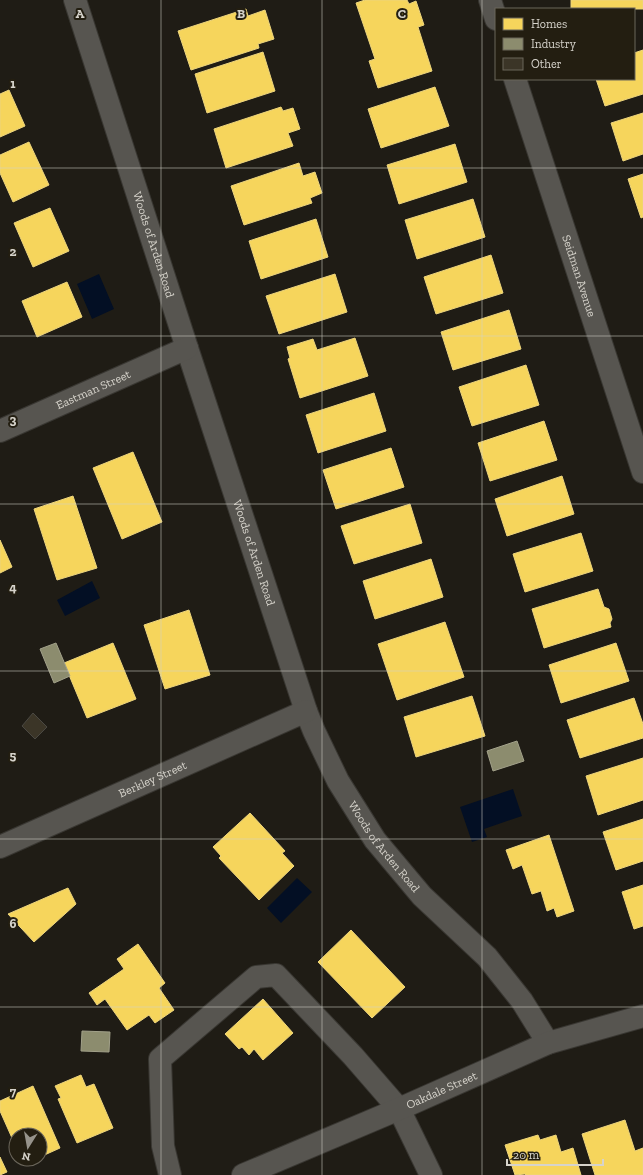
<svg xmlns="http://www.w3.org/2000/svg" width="643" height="1175" viewBox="0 0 643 1175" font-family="'Zilla Slab',serif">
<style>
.water{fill:#030f24}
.homes{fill:#f6d55c;stroke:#ecd47d}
.industry{fill:#8c8c6e;stroke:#a2a18a}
.building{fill:#3b3527;stroke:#4a4842}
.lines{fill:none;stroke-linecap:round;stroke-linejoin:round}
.minor-casing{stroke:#393732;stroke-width:24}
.minor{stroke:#575550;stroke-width:22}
.grid{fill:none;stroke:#d6d3cb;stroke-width:1;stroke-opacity:0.55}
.labels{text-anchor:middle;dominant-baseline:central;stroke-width:4;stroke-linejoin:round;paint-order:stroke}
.street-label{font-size:12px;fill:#d6d3cb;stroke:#231e11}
.grid-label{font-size:13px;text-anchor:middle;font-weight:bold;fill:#d6d3cb;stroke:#231e11;stroke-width:4;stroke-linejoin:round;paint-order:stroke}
</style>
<rect width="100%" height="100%" fill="#1f1c15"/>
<path class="water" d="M 99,274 L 114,309 L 92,319 L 77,284 Z
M 92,581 L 100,598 L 65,616 L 57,600 Z
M 513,789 L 522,816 L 484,829 L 487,837 L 472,842 L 460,807 Z
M 297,878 L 312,892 L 281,923 L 267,908 Z"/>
<path class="homes" d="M 365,0 L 407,0 L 409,4 L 416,1 L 424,25 L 418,27 L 432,71 L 378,88 L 369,61 L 375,59 L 356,3 Z
M 571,0 L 643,0 L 643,9 L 571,9 Z
M 246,9 L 248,16 L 265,10 L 274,39 L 258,44 L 259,48 L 191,70 L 178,31 Z
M 643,50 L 643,94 L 605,106 L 596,79 L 634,79 L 634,53 Z
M 263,52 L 275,91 L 207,113 L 195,74 Z
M 435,87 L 449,126 L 381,148 L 368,109 Z
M 9,90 L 25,126 L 0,137 L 0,94 Z
M 281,107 L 283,111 L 293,108 L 300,129 L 288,133 L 293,146 L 226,168 L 214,129 Z
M 643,113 L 643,154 L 623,161 L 611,123 Z
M 29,142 L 49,185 L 13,202 L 0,173 L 0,155 Z
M 455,144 L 467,182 L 399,204 L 387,165 Z
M 299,163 L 303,176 L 315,172 L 322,193 L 310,198 L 312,203 L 244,225 L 231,186 Z
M 643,174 L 643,217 L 641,218 L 628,179 Z
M 473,199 L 485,237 L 417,259 L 405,220 Z
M 50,208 L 69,251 L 33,267 L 14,223 Z
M 316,219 L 328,257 L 261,279 L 249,241 Z
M 491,255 L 503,293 L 436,314 L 424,277 Z
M 335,274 L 347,312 L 279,334 L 266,296 Z
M 67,282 L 82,317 L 37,337 L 22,301 Z
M 509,310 L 521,349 L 453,370 L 441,332 Z
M 355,338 L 368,376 L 300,398 L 288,359 L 290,358 L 287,347 L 313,339 L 317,350 Z
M 526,365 L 539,405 L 472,426 L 459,387 Z
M 374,393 L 386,431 L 318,453 L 306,415 Z
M 544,421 L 557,460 L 490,481 L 478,443 Z
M 391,448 L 404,487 L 336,509 L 323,470 Z
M 133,452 L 162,522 L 122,539 L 93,468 Z
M 562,476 L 574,514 L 507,536 L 495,499 Z
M 73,496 L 97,568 L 57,580 L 34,509 Z
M 410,504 L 422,543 L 354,564 L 341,526 Z
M 581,533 L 593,571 L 525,592 L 513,554 Z
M 0,540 L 12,567 L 0,573 Z
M 431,559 L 443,597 L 375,619 L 363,581 Z
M 598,589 L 604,607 L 609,609 L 612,619 L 610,623 L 611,627 L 544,648 L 532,609 Z
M 189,610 L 210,675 L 165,689 L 144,625 Z
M 445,622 L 464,677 L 397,700 L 378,644 Z
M 113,643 L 136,699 L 87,718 L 64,663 Z
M 616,643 L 629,681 L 561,703 L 549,665 Z
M 472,696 L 485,736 L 416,757 L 404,717 Z
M 634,698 L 643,724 L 643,738 L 580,758 L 567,720 Z
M 643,758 L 643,800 L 598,815 L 586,776 Z
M 250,813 L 285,851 L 282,853 L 294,866 L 259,900 L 219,858 L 221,856 L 213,847 Z
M 643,819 L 643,861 L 616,870 L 603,832 Z
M 549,835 L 574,911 L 557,917 L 554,908 L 547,911 L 541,891 L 532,894 L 522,865 L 513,869 L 506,850 Z
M 643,885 L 643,926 L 634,929 L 622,892 Z
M 68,888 L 76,904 L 34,942 L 8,914 Z
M 351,930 L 405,987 L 372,1018 L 318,962 Z
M 138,944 L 165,983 L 159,988 L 174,1010 L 155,1023 L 149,1015 L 127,1030 L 105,999 L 97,1005 L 89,993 L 124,969 L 117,959 Z
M 263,999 L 293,1033 L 263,1060 L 254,1049 L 249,1055 L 242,1047 L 239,1049 L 225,1034 Z
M 81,1075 L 86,1087 L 94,1084 L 113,1128 L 77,1143 L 58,1099 L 61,1098 L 55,1086 Z
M 33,1086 L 60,1148 L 40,1157 L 40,1135 L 16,1135 L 16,1147 L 0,1111 L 0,1101 Z
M 625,1120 L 635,1151 L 643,1148 L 643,1175 L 595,1175 L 582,1134 Z
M 538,1135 L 540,1140 L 556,1135 L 561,1152 L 573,1148 L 581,1175 L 526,1175 L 525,1174 L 515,1175 L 505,1145 Z
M 0,1157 L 7,1172 L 0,1175 Z
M 21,1159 L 36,1159 L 24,1164 Z"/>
<path class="industry" d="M 56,643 L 70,676 L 54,683 L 40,649 Z
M 517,741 L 524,761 L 493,771 L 487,751 Z
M 82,1031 L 110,1032 L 109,1052 L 81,1051 Z"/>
<path class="building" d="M 33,713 L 47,727 L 35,739 L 22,726 Z"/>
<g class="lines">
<g class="minor-casing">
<g id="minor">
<path id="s1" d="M 75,0 L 187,348 L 306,711 L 314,731 L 338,781 L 375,840 L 422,896 L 487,957 L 522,1001 L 548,1043"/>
<path d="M 490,0 L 496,19"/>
<path id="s2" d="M 515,79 L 643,472"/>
<path id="s3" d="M 0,431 L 187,348"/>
<path id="s4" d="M 0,847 L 306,711"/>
<path d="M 170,1175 L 163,1146 L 160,1059 L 256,977 L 276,975 L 353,1056 L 399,1109 L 431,1175"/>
<path id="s5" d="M 243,1175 L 399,1109 L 548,1043 L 643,1016"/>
</g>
</g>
<use href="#minor" class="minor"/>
</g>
<path class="grid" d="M 161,0 L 161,1175M 322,0 L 322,1175M 482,0 L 482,1175M 0,168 L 643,168M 0,336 L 643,336M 0,504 L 643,504M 0,671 L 643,671M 0,839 L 643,839M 0,1007 L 643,1007"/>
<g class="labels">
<g class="street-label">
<text stroke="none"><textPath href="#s1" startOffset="257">Woods of Arden Road</textPath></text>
<text stroke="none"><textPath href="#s2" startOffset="207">Seidman Avenue</textPath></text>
<text stroke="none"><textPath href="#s3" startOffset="102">Eastman Street</textPath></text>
<text stroke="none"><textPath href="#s1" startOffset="581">Woods of Arden Road</textPath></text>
<text stroke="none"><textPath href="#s4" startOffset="167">Berkley Street</textPath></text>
<text stroke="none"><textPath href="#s1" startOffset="905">Woods of Arden Road</textPath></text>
<text stroke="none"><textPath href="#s5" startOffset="216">Oakdale Street</textPath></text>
</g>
</g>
<g class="grid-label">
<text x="80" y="18">A</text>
<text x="241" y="18">B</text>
<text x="402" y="18">C</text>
<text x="13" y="88">1</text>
<text x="13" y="256">2</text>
<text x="13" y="424">3</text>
<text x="13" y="592">4</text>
<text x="13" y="760">5</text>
<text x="13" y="928">6</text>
<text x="13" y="1096">7</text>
</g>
<rect x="495" y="8" width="140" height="72" fill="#231e11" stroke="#6b665b"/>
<rect x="503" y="18" width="20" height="12" fill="#f6d55c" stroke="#6b665b"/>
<text x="531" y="28" font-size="12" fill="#d6d3cb">Homes</text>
<rect x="503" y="38" width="20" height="12" fill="#8c8c6e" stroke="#6b665b"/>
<text x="531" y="48" font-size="12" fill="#d6d3cb">Industry</text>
<rect x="503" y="58" width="20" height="12" fill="#3b3527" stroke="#6b665b"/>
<text x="531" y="68" font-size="12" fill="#d6d3cb">Other</text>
<g transform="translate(28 1147) rotate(191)"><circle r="19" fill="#231e11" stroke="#6b665b"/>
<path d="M0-3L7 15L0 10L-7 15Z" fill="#96938b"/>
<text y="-6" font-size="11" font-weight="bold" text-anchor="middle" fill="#d6d3cb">N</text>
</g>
<path d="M507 1159v6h96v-6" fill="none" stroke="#d6d3cb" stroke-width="2"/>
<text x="513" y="1159" font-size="12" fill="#d6d3cb" stroke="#231e11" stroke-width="3" paint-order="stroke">20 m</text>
</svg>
